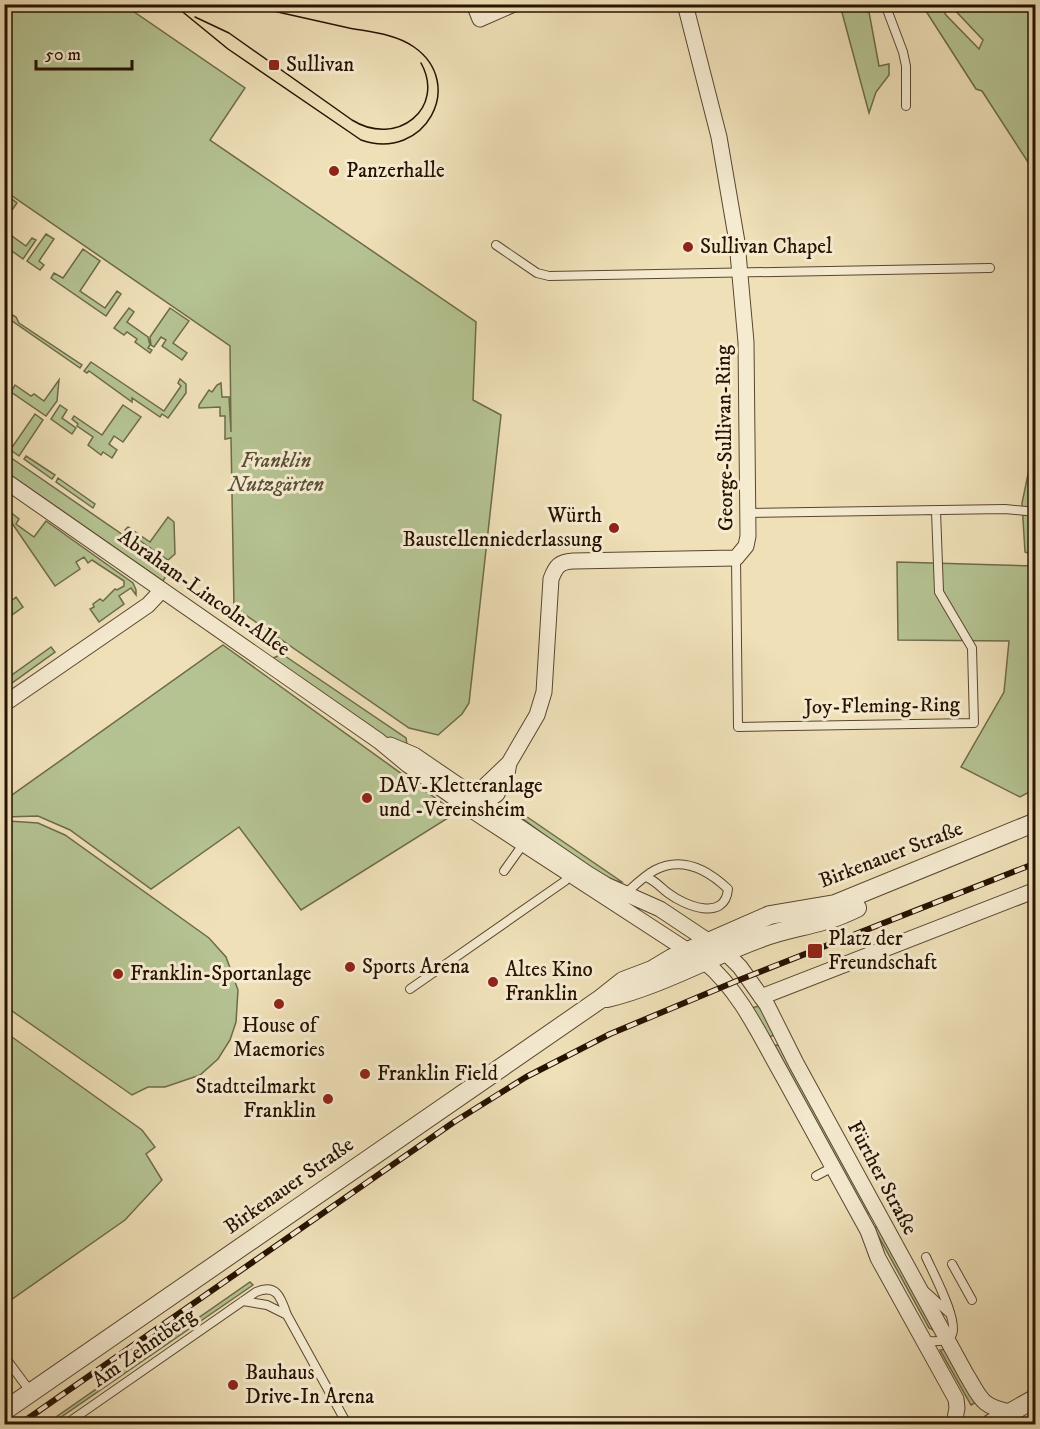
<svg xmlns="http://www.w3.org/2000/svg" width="1040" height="1429" viewBox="0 0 1040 1429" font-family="'IM FELL DW Pica',serif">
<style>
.green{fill:#b5c392;stroke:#6e6a49;stroke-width:1.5}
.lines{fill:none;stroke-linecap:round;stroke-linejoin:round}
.service-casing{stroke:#59462e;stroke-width:10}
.minor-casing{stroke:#59462e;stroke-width:17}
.tertiary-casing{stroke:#59462e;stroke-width:20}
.service{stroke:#f5ebd1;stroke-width:8}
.minor{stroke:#f5ebd1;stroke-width:15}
.tertiary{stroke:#f5ebd1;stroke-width:18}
.tram{stroke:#271200;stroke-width:1.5}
.rail-casing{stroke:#271200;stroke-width:6}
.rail{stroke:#f5ebd1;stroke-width:4;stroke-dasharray:11;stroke-linecap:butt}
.poi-dot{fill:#8f2418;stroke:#f5ebd1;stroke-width:2}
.labels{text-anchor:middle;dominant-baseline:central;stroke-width:6;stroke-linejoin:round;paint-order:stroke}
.poi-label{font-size:21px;fill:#271200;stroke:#f5ebd1;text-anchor:start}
.street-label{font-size:21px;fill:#271200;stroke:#f5ebd1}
.park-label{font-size:21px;font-style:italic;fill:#595033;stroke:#f5ebd1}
</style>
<rect width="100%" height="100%" fill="#efe0b8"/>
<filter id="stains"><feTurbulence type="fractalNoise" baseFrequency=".00333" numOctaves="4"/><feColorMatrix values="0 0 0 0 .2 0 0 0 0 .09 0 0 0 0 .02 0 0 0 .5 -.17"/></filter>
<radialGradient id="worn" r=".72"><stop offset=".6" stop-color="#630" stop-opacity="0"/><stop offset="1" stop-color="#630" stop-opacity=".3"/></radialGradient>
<path class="green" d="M 5,4 L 124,5 L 245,88 L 210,140 L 476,322 L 473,400 L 501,415 L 469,703 L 462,714 L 438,735 L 409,728 L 234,607 L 231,438 L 225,439 L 225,416 L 220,416 L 220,407 L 199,408 L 199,405 L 209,390 L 212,392 L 217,385 L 221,383 L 222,397 L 229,397 L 231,432 L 230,346 L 5,191 Z
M 840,5 L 869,12 L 879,66 L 889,64 L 889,75 L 876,92 L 869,113 Z
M 922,5 L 940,5 L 946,15 L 979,49 L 983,40 L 950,5 L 1035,5 L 1035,173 L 982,91 L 976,89 Z
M 8,196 L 17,203 L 5,220 L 5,201 Z
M 5,231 L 26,246 L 32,238 L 36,240 L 23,259 L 5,246 Z
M 46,234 L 54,239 L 39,261 L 44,265 L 40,270 L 27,261 Z
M 83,249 L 100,261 L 80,291 L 105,308 L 117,291 L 121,294 L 106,316 L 51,278 L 54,273 L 63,278 Z
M 129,308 L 134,312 L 127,322 L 148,337 L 150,345 L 148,348 L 152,350 L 150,353 L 135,342 L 137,339 L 127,332 L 124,335 L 114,328 Z
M 170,308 L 189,321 L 173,343 L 187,353 L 182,360 L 162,346 L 166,340 L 161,337 L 154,347 L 151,345 L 150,337 Z
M 4,310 L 16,317 L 19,323 L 82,365 L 80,368 L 5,316 Z
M 91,362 L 164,411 L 181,386 L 178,383 L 180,379 L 186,384 L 186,393 L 168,418 L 162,414 L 160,417 L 132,398 L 132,402 L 89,371 L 87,373 L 84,371 Z
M 59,380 L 57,401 L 46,416 L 11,392 L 15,385 L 31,396 L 34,394 L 44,401 Z
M 60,405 L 67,410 L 62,418 L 76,428 L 72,434 L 51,419 Z
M 123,405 L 141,417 L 123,442 L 114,436 L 109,444 L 117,450 L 112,458 L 103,452 L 101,455 L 88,445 L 93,437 L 77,426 L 78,424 L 72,419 L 74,416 L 102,435 Z
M 35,414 L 43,420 L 19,456 L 5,446 L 5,441 L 13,446 Z
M 1035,441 L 1035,556 L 1025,552 L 1022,503 Z
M 4,453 L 171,568 L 163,581 L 5,471 Z
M 26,456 L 55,475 L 52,479 L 24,459 Z
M 58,478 L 95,504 L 93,508 L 56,482 Z
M 5,508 L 19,519 L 16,524 L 34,537 L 46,521 L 133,583 L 136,590 L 136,595 L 131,588 L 119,596 L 124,604 L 99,622 L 90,609 L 94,607 L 93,604 L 100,599 L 103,601 L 115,589 L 117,590 L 124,586 L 124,581 L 92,560 L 88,563 L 84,557 L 76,562 L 80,569 L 55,586 L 5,513 Z
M 168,517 L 174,522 L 175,554 L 168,560 L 133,536 L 131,532 L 129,533 L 125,530 L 128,527 L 150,542 Z
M 897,562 L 1035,566 L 1035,789 L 1020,797 L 961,767 L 1004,692 L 1009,641 L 898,640 Z
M 16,597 L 23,607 L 5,620 L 5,606 Z
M 223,645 L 456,813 L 301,910 L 239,827 L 151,889 L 70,830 L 38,816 L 5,817 L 5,800 Z
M 51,647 L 55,652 L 5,688 L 5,680 Z
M 282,654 L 406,738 L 407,745 L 386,738 L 271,659 Z
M 517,810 L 622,882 C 607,884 531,825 515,813 Z
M 8,821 L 38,823 L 65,835 L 209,938 L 226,957 L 238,990 L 236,1022 L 230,1040 L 218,1059 L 200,1075 L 165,1087 L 148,1087 L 132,1095 L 5,1006 L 4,824 Z
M 759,1006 L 775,1034 L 767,1039 L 751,1008 Z
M 5,1032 L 142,1130 L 155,1147 L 146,1154 L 162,1180 L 125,1220 L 5,1304 Z
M 776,1045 L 781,1046 L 872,1211 L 864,1216 L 774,1050 Z
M 880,1225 L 939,1333 L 929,1328 L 874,1228 Z
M 250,1282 L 253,1285 L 51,1424 L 46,1424 Z
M 947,1349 L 977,1402 L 971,1405 L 940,1350 Z"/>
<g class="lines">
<g class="service-casing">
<path id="service" d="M 885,4 L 903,52 L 906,66 L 906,106
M 496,245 L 537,273 L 549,276 L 990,268
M 748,513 L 1005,509 L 1036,512
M 736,558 L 738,727 L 974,723 L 972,648 L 939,592 L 936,511
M 504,871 L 524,843
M 625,894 C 634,886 644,876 655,870 C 682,856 708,870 728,889 C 725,922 685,906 668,893 C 660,887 656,881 646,877
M 410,989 L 565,881 L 570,875
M 816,1176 L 833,1167
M 952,1264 L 972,1300
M 926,1292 L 948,1312
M 243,1301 L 267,1305 L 287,1315
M 925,1341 C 933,1341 946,1343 951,1336 C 961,1324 932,1271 926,1257
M 4,1356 L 30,1391
M 66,1424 L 256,1292 C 277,1283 281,1298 287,1315 L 347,1424"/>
</g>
<g class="minor-casing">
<path id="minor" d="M 474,4 L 480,19 L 514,4
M 4,480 L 379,741 L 408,765 L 473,811 L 705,962 C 741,992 761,1038 784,1078 C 812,1129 840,1180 868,1231 L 878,1258 L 956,1399 L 957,1408 L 954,1424
M 4,704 L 148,605 L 162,590
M 390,745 L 414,755 L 588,874 L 606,885 L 660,909 L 726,953 L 740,967 L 767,1005 L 796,1063 L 966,1374 C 981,1398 980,1406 1010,1412
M 475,806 L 485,786 L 508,764
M 473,811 L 497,794 L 507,774 L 509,763 L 537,715 L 544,692 L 551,579 C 556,566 559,562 573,561 L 736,558 L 746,546 L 748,536 L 746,342 L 737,242 L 719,137 L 685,4
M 761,997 L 1036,890"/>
</g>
<g class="tertiary-casing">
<path id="tertiary" d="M 607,998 C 661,985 709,957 761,938 C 781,930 802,927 823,921 C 834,919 846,913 857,908
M 4,1411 L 599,1000 L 623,981 L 652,970 L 672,958 L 770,915 L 835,904 L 1036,822
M 990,1424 L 1036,1398"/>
</g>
<use href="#service" class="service"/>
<use href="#minor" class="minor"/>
<use href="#tertiary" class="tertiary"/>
<path class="tram" d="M 173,4 L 228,49 L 361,140 C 425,162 467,84 414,47 C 396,34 370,32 349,28 C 313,20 278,12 242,4
M 195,17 L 229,33 L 352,120 C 397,148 446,108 421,63"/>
<g class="rail-casing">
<path id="rail" d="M 20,1424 L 454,1122 L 526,1077 L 610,1034 L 739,980 L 1036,863"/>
</g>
<use href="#rail" class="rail"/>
</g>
<g class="poi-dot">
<rect x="268" y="59" width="12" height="12" rx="3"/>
<circle cx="334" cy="171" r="6"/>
<circle cx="688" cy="247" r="6"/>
<circle cx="614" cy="528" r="6"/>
<circle cx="367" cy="798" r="6"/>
<rect x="807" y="943" width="16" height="16" rx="3"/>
<circle cx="350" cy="967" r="6"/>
<circle cx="118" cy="974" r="6"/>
<circle cx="493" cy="982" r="6"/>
<circle cx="279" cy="1004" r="6"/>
<circle cx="365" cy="1074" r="6"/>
<circle cx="328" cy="1099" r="6"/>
<circle cx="233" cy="1385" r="6"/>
</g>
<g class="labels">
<g class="poi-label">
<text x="286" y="65">Sullivan</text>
<text x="346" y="171">Panzerhalle</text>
<text x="700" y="247">Sullivan Chapel</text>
<text x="602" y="516" text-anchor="end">Würth<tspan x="602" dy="24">Baustellenniederlassung</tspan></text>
<text x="379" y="786">DAV-Kletteranlage<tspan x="379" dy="24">und -Vereinsheim</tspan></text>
<text x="828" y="939">Platz der<tspan x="828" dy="24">Freundschaft</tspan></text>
<text x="362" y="967">Sports Arena</text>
<text x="505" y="970">Altes Kino<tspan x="505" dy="24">Franklin</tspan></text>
<text x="130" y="974">Franklin-Sportanlage</text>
<text x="279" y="1026" text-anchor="middle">House of<tspan x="279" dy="24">Maemories</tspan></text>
<text x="377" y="1074">Franklin Field</text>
<text x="316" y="1087" text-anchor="end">Stadtteilmarkt<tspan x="316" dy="24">Franklin</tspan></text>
<text x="245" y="1373">Bauhaus<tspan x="245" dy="24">Drive-In Arena</tspan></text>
</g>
<g class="street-label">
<text transform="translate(725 438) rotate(-91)">George-Sullivan-Ring</text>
<text transform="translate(204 593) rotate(35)">Abraham-Lincoln-Allee</text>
<text transform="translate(882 706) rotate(-1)">Joy-Fleming-Ring</text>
<text transform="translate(891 855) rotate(-21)">Birkenauer Straße</text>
<text transform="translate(882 1178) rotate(62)">Fürther Straße</text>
<text transform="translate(289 1186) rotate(-35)">Birkenauer Straße</text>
<text transform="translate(144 1348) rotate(-35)">Am Zehntberg</text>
</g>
<g class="park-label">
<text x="276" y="461">Franklin<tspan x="276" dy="24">Nutzgärten</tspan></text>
</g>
</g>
<rect width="1040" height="1429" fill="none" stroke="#efe0b8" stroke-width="24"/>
<rect x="6" y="6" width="1028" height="1417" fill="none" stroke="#271200" stroke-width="3"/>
<rect x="12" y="12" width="1016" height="1405" fill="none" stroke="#271200" stroke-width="1.5"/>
<path d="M36 60v9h96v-9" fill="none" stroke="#271200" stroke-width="3"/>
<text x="45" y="60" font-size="18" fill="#271200" stroke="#f5ebd1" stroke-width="4.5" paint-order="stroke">50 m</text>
<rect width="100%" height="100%" filter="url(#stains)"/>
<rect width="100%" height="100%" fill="url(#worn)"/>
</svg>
